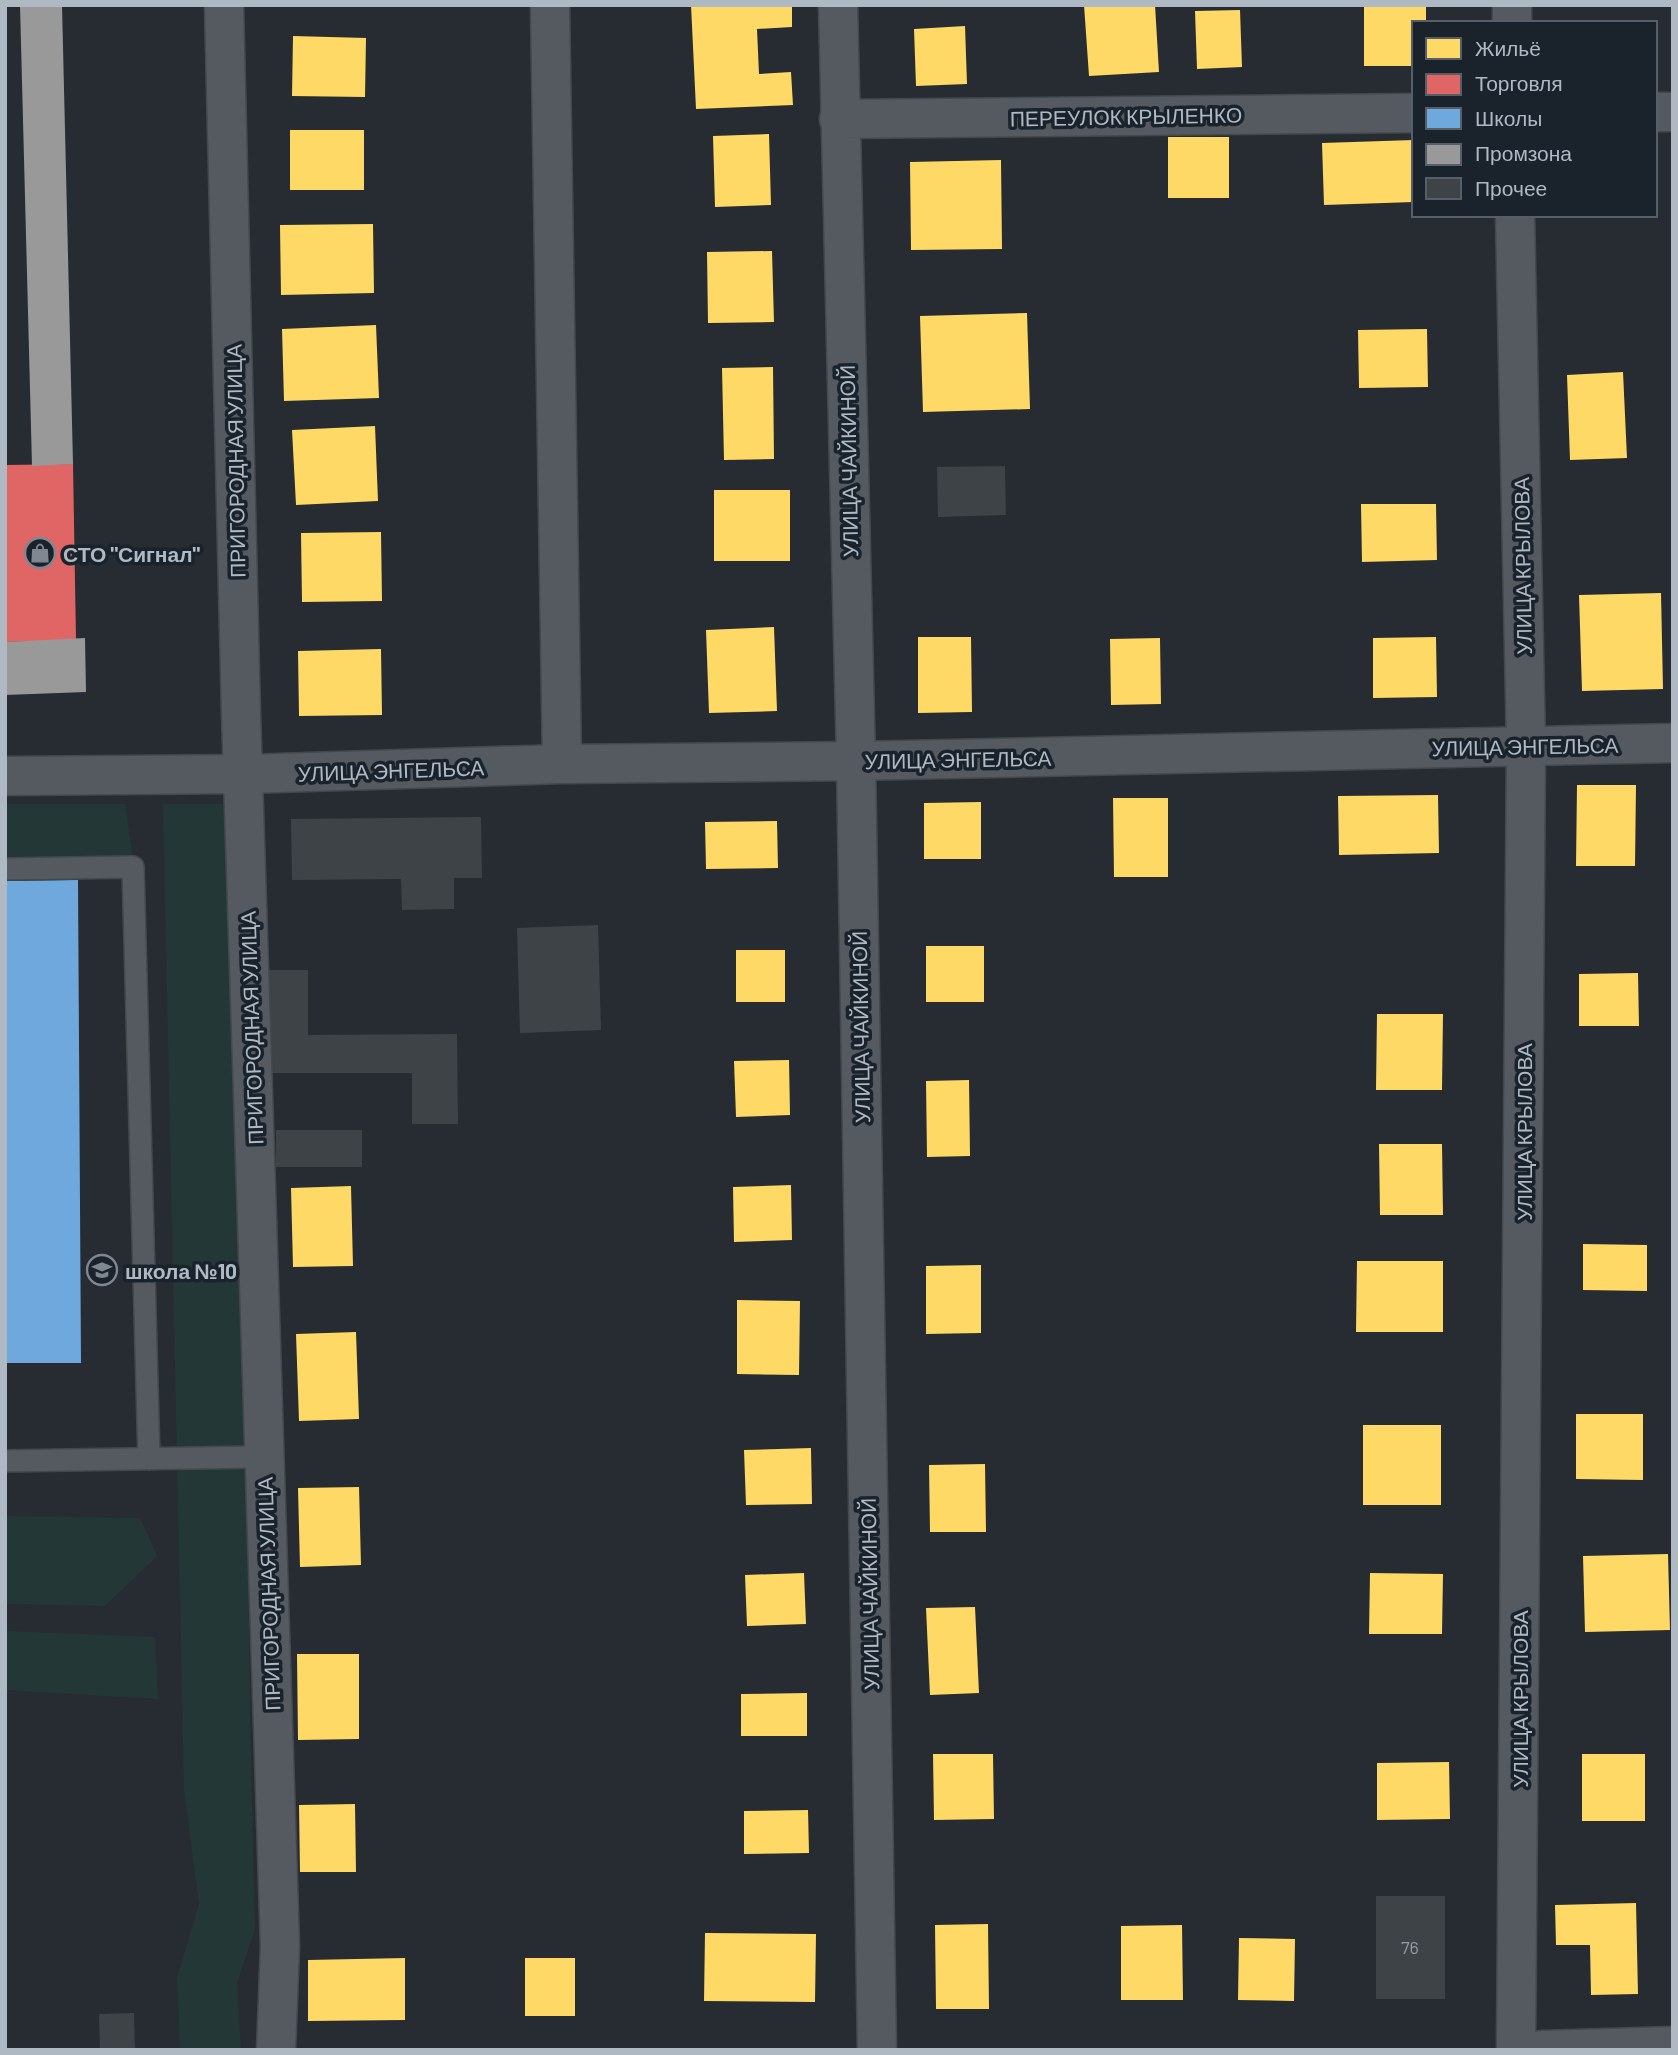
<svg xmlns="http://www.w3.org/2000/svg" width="1678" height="2055" viewBox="0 0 1678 2055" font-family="Barlow,sans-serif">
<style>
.green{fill:#243737}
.homes{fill:#ffd966}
.shops{fill:#e06666}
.schools{fill:#6fa8dc}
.industry{fill:#999}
.building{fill:#3e4348}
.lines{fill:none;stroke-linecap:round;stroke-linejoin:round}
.service-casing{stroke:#44484c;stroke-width:24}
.minor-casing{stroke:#44484c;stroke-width:41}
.tertiary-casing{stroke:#44484c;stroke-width:41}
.service{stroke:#555a60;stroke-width:21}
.minor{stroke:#555a60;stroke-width:38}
.tertiary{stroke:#555a60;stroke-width:38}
.labels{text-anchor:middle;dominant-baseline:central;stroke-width:7;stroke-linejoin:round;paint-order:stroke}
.number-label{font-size:18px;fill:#939ca5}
.street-label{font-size:21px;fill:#afb9c4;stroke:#1a232b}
.poi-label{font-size:21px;font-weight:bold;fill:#afb9c4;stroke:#1a232b;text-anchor:start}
</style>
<rect width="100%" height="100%" fill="#262c31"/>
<path class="green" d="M 5,804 L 125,804 L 133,860 L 5,860 Z
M 163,804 L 235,804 L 244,1195 L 250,1710 L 255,1930 L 237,1983 L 241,2050 L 180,2050 L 177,1978 L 199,1904 L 184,1789 Z
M 5,1516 L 140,1518 L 157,1556 L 105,1606 L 5,1604 Z
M 5,1631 L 155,1637 L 158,1699 L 5,1690 Z"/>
<path class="homes" d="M 691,5 L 792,5 L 792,27 L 757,29 L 759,74 L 791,72 L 793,105 L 696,109 Z
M 1084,5 L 1155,5 L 1159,72 L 1089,76 Z
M 1364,5 L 1426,5 L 1426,23 L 1414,23 L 1414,66 L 1364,66 Z
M 1240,10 L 1242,67 L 1197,69 L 1195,11 Z
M 965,26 L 967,84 L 916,86 L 914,29 Z
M 293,36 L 366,38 L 365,97 L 292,96 Z
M 290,130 L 364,130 L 364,190 L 290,190 Z
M 769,134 L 771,205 L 715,207 L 713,136 Z
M 1168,137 L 1229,137 L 1229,198 L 1168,198 Z
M 1414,140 L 1414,202 L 1324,205 L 1322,143 Z
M 1001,160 L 1002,249 L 911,250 L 910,162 Z
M 373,224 L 374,293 L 281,295 L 280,225 Z
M 772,251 L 774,322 L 708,323 L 707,252 Z
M 1027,313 L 1030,409 L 923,412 L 920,316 Z
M 376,325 L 379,398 L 284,401 L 282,329 Z
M 1427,329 L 1428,387 L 1359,388 L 1358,330 Z
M 773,367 L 774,459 L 724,460 L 722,368 Z
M 1623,372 L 1627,458 L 1570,460 L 1567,375 Z
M 375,426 L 378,501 L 296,505 L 292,430 Z
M 714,490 L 790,490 L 790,561 L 714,561 Z
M 1361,504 L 1436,504 L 1437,560 L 1362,562 Z
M 381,532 L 382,601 L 302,602 L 301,533 Z
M 1661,593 L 1663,689 L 1582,691 L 1579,595 Z
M 774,627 L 777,711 L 709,713 L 706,630 Z
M 918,637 L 971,637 L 972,712 L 918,713 Z
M 1436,637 L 1437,697 L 1373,698 L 1373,638 Z
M 1160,638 L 1161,704 L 1111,705 L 1110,639 Z
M 381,649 L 382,715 L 299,716 L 298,651 Z
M 1577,785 L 1636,785 L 1635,866 L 1576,866 Z
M 1438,795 L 1439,853 L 1339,855 L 1338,796 Z
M 1113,798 L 1168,798 L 1168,877 L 1114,877 Z
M 981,802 L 981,859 L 924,859 L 924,803 Z
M 777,821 L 778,868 L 706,869 L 705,822 Z
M 926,946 L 984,946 L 984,1002 L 926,1002 Z
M 736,950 L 785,950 L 785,1002 L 736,1002 Z
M 1638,973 L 1639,1026 L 1579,1026 L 1579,974 Z
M 1377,1014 L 1443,1014 L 1442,1090 L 1376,1090 Z
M 789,1060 L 790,1115 L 736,1117 L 734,1061 Z
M 969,1080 L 970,1156 L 927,1157 L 926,1081 Z
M 1379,1144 L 1442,1144 L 1443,1215 L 1380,1215 Z
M 791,1185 L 792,1240 L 734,1242 L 733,1187 Z
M 351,1186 L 353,1266 L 293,1267 L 291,1188 Z
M 1583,1244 L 1647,1245 L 1647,1291 L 1583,1290 Z
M 1357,1261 L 1443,1261 L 1443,1332 L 1356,1332 Z
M 981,1265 L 981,1333 L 926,1334 L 926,1266 Z
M 737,1300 L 800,1301 L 799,1375 L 737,1374 Z
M 356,1332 L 359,1419 L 299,1421 L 296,1334 Z
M 1576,1414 L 1643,1414 L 1643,1480 L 1576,1479 Z
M 1363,1425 L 1441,1425 L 1441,1505 L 1363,1505 Z
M 811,1448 L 812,1504 L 746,1505 L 744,1450 Z
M 985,1464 L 986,1532 L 930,1532 L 929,1465 Z
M 359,1487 L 361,1565 L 300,1567 L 298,1488 Z
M 1668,1554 L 1670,1630 L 1585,1632 L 1583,1556 Z
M 804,1573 L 806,1624 L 747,1626 L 745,1575 Z
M 1370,1573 L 1443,1574 L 1442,1634 L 1369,1634 Z
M 975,1607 L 979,1693 L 930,1695 L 926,1608 Z
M 297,1654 L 359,1654 L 359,1739 L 298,1740 Z
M 807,1693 L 807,1736 L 741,1736 L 741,1694 Z
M 933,1754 L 993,1754 L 994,1819 L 934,1820 Z
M 1582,1754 L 1645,1754 L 1645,1821 L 1582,1821 Z
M 1449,1762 L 1450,1819 L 1377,1820 L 1377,1763 Z
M 355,1804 L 356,1872 L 300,1872 L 299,1805 Z
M 808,1810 L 809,1853 L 744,1854 L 744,1811 Z
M 1636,1903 L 1638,1994 L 1591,1995 L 1590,1945 L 1556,1945 L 1555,1905 Z
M 988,1924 L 989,2009 L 936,2009 L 935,1925 Z
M 1182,1925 L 1183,2000 L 1121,2000 L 1121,1926 Z
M 705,1933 L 816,1934 L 815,2002 L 704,2001 Z
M 1239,1938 L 1295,1939 L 1294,2001 L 1238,2000 Z
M 405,1958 L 405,2020 L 308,2021 L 308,1960 Z
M 525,1958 L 575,1958 L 575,2016 L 525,2016 Z"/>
<path class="shops" d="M 73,464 L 76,640 L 5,642 L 5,465 Z"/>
<path class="schools" d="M 78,880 L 81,1363 L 5,1363 L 5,903 L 7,903 L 7,881 Z"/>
<path class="industry" d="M 20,5 L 62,5 L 73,464 L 32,466 Z
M 85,638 L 86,692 L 5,695 L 5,642 Z"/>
<path class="building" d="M 1005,466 L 1006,515 L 938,517 L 937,467 Z
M 481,817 L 482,878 L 454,878 L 454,909 L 402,910 L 401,879 L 292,880 L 291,819 Z
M 598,925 L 601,1030 L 520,1033 L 517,928 Z
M 267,970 L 308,970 L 308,1035 L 457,1034 L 458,1124 L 412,1124 L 412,1073 L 267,1073 Z
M 276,1130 L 362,1130 L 362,1167 L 276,1167 Z
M 1376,1896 L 1445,1896 L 1445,1999 L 1376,1999 Z
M 134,2013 L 135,2050 L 100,2050 L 99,2014 Z"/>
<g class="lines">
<g class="service-casing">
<path id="service" d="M 5,869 L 133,867 L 149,1459
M 5,1461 L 264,1457"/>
</g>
<g class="minor-casing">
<path id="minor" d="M 550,5 L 562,764
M 838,5 L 856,761 L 877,2050
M 1512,5 L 1512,23
M 1655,112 L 1673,112
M 839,119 L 1414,113
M 1515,215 L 1526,746 L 1516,2050
M 5,776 L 243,774 L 562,764 L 856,761 L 1673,743
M 1542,2050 L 1673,2046"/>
</g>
<g class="tertiary-casing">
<path id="tertiary" d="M 224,5 L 241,714 L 280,1946 L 276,2050"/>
</g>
<use href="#service" class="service"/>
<use href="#minor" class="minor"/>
<use href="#tertiary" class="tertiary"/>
</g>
<defs>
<g id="shop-ring" transform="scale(1.575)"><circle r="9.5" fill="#1a232b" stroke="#7f8891" stroke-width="1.5"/><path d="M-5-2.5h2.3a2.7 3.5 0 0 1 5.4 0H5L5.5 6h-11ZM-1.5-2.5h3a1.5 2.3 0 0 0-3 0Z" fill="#7f8891"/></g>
<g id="school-ring" transform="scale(1.575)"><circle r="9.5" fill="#1a232b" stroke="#7f8891" stroke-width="1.5"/><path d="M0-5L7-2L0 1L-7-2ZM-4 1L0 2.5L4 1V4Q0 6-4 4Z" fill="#7f8891"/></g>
</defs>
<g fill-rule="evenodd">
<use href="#shop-ring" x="40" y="553"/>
<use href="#school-ring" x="102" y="1270"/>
</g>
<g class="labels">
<g class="number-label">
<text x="1410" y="1947">76</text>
</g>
<g class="street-label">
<text transform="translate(1126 116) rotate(-1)">ПЕРЕУЛОК КРЫЛЕНКО</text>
<text transform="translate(235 461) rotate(-91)">ПРИГОРОДНАЯ УЛИЦА</text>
<text transform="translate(848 461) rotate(-91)">УЛИЦА ЧАЙКИНОЙ</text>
<text transform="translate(1522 566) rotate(-91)">УЛИЦА КРЫЛОВА</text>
<text transform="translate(1525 746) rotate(-1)">УЛИЦА ЭНГЕЛЬСА</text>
<text transform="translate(958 759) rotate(-1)">УЛИЦА ЭНГЕЛЬСА</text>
<text transform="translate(391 770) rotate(-2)">УЛИЦА ЭНГЕЛЬСА</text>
<text transform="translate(860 1027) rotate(-91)">УЛИЦА ЧАЙКИНОЙ</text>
<text transform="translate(251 1028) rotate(-92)">ПРИГОРОДНАЯ УЛИЦА</text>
<text transform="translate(1523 1132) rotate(-90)">УЛИЦА КРЫЛОВА</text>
<text transform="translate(268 1594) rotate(-92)">ПРИГОРОДНАЯ УЛИЦА</text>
<text transform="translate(869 1594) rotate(-91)">УЛИЦА ЧАЙКИНОЙ</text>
<text transform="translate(1519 1699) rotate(-90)">УЛИЦА КРЫЛОВА</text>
</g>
<g class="poi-label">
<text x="63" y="553">СТО "Сигнал"</text>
<text x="125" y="1270">школа №10</text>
</g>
</g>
<rect width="1678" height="2055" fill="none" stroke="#afb9c4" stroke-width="14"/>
<rect x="1412" y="21" width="245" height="196" fill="#1a232b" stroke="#565f68" stroke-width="2"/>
<rect x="1426" y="38" width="35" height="21" fill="#ffd966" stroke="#565f68" stroke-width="2"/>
<text x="1475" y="56" font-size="21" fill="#afb9c4">Жильё</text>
<rect x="1426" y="74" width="35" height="21" fill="#e06666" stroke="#565f68" stroke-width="2"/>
<text x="1475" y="91" font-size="21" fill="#afb9c4">Торговля</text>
<rect x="1426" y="108" width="35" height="21" fill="#6fa8dc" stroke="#565f68" stroke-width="2"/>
<text x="1475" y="126" font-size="21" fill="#afb9c4">Школы</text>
<rect x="1426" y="144" width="35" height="21" fill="#999999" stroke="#565f68" stroke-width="2"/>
<text x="1475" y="161" font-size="21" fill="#afb9c4">Промзона</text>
<rect x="1426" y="178" width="35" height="21" fill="#3e4348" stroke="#565f68" stroke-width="2"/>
<text x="1475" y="196" font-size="21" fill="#afb9c4">Прочее</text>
</svg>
